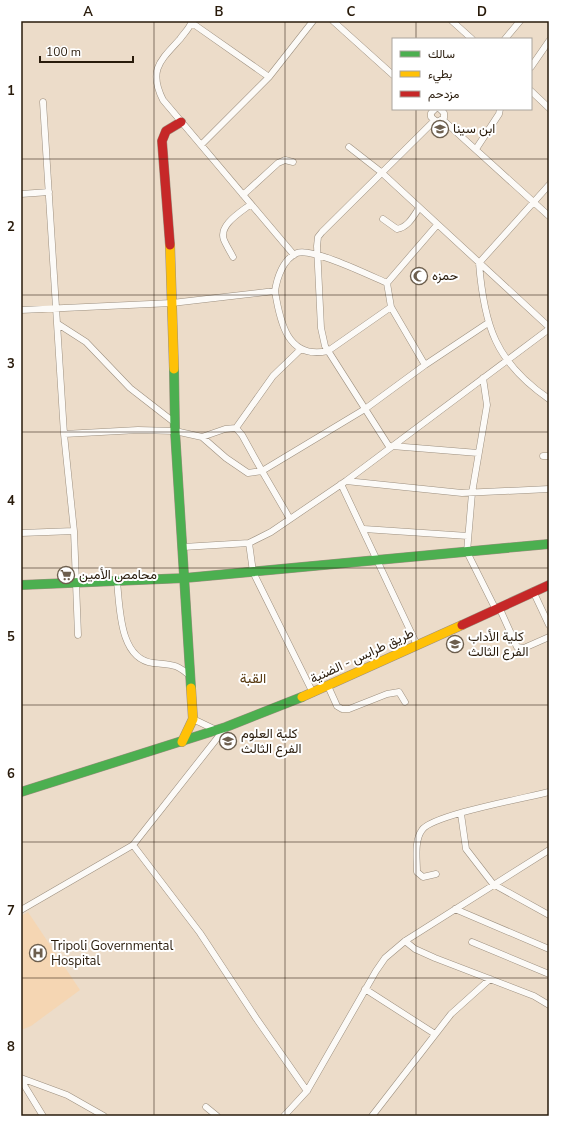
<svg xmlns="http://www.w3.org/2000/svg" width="570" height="1137" viewBox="0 0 570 1137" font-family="'Nunito Sans',Vazirmatn,sans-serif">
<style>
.built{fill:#f5d6b3}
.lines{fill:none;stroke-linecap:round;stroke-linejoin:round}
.street-casing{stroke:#9c8f7f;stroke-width:7}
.fast-casing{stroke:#9c8f7f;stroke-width:10}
.slow-casing{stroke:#9c8f7f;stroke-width:10}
.jam-casing{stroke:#9c8f7f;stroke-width:10}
.street{stroke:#fcfaf7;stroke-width:6}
.fast{stroke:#4caf50;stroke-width:9}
.slow{stroke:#ffc107;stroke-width:9}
.jam{stroke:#c62828;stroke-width:9}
.grid{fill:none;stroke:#291b0b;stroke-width:1;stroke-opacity:0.55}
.labels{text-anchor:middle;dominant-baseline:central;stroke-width:4;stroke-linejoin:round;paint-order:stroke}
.poi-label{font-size:13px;fill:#291b0b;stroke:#fff;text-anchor:start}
.street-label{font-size:13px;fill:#291b0b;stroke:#fff}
.neighbourhood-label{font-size:14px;fill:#583a11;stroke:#fff}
.neatline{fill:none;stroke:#291b0b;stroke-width:1.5}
.grid-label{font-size:13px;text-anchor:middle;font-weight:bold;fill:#291b0b}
</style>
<rect width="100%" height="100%" fill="#ecdcc9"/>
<path class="built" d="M 28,912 L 80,990 L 31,1026 L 21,1030 L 21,916 Z"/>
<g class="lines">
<g class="street-casing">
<path id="street" d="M 192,21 C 190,28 184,33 180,39 C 160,61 148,70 163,100 L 294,255
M 333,21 L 393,75
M 452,21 L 472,39
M 192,23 L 269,77
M 505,39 L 520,21
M 531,67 L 549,41
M 531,91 L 549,108
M 43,102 L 64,434 L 74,531 L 78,635
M 435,109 L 431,113 L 431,117 L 437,122 L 444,118 L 444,113 L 440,109
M 443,120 L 549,216
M 201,145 L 269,77 L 313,21
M 349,147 L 381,172 L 549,327
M 476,149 L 499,114 L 500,109
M 549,185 L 479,263 C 484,325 495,362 549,399
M 21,194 L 49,192
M 243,195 L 278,163 L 285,160 L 293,162
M 383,219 L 397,229 C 408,227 413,217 419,208
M 233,257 C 230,251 226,245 224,240 C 218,225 241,212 251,204
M 275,291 C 277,278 283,259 297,253 C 312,247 371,276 387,283
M 21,310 L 172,303 L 275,291 C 280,323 288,360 328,351 L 391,307
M 58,324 L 86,342 L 130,388 L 175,423
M 425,365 L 391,307 L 387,283 L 437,225
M 483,378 L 487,405 L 472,493 L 467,552 L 495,608
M 236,428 L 273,376 L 301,349
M 64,434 L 138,430 L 175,431 L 202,437 L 226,458 L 248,473 L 262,471 L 242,435 L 236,428 L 225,429 L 202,437
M 392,446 L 478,453
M 390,448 L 325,346 L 321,328 L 317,246 L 318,237 L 322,232 L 434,121
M 543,456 L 549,456
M 346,481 L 462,493 L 549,489
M 341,484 L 417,645
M 290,519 L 262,471 L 365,409 L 425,365 L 488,323
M 364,529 L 468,536
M 21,533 L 74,531
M 249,543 L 253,572 L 313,693
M 183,547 L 249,543 L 271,532 L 346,481 L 549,329
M 117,582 C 120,607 119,659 153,663 C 172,665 176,663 191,677
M 533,591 L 549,625
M 499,607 L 517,647 L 524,648 L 549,637
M 328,686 L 337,706 L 342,709 L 349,709 L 387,694 L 399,692 L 405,702
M 193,719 L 216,730
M 461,814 L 466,849 L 493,884 L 549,915
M 133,845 L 200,933 L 256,1018 L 307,1091
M 436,874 L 423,877 L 417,872 C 417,859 414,841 422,830 C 432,815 526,798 549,792
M 455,909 L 549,949
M 21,910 L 133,845 L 226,727
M 405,941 L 415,949 L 435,958 L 534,996 L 549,1005
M 472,942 L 549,974
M 365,989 L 435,1034
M 21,1078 L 67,1095 L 104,1116
M 21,1080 L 43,1116
M 206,1107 L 217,1116
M 284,1116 L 307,1091 L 376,971 L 385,958 L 405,941 L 549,850
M 372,1116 L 451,1014 L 490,979"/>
</g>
<g class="fast-casing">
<path id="fast" d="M 174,369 L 175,431 L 191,688
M 21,585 L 185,578 L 549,544
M 21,792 L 226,727 L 302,697"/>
</g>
<g class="slow-casing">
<path id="slow" d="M 170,245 L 174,369
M 302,697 L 462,625
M 182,742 L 193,719 L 191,688"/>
</g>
<g class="jam-casing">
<path id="jam" d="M 170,245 L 162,141 L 166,131 L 181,122
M 462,625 L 549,585"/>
</g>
<use href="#street" class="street"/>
<use href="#fast" class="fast"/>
<use href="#slow" class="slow"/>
<use href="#jam" class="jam"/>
</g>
<path class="grid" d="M 154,21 L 154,1116M 285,21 L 285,1116M 416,21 L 416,39M 416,109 L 416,1116M 21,159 L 549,159M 21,295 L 549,295M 21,432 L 549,432M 21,568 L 549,568M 21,705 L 549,705M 21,842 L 549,842M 21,978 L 549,978"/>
<defs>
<g id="school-ring" transform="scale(0.9)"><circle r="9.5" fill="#fff" stroke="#6d5f4e" stroke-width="1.5"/><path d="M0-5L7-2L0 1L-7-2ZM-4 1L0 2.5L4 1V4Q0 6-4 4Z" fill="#6d5f4e"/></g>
<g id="mosque-ring" transform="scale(0.9)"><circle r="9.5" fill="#fff" stroke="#6d5f4e" stroke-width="1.5"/><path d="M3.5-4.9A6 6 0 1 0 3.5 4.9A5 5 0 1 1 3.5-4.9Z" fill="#6d5f4e"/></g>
<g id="supermarket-ring" transform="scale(0.9)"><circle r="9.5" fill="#fff" stroke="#6d5f4e" stroke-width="1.5"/><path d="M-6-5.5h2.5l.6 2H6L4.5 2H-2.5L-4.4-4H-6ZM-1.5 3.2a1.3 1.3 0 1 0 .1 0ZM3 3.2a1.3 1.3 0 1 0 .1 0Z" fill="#6d5f4e"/></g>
<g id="university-ring" transform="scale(0.9)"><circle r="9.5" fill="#fff" stroke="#6d5f4e" stroke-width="1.5"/><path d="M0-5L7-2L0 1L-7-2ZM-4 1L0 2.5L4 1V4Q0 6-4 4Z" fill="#6d5f4e"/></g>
<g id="hospital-ring" transform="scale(0.9)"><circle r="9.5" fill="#fff" stroke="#6d5f4e" stroke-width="1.5"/><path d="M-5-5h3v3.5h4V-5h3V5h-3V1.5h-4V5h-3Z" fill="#6d5f4e"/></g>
</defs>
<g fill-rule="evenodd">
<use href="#school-ring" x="440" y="129"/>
<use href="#mosque-ring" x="419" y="276"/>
<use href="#supermarket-ring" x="66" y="575"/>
<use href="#university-ring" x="455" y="644"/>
<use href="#university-ring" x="228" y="741"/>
<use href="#hospital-ring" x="38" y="953"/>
</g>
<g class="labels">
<g class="poi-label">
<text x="453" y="129">ابن سينا</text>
<text x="432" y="276">حمزه</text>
<text x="79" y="575">محامص الأمين</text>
<text x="468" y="637">كلية الأداب<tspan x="468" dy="15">الفرع الثالث</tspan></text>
<text x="241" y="734">كلية العلوم<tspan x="241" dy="15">الفرع الثالث</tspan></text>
<text x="51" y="946">Tripoli Governmental<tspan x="51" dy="15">Hospital</tspan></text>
</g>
<g class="street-label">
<text transform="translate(362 656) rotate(-25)">طريق طرابس - الضنية</text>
</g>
<g class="neighbourhood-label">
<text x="253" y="678">القبة</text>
</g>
</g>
<rect width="570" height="1137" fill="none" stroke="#ffffff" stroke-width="44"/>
<rect x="392" y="38" width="140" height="72" fill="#ffffff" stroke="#a9a49d"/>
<rect x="400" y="51" width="20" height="6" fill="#4caf50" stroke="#a9a49d"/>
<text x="428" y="58" font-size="12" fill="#291b0b">سالك</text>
<rect x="400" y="71" width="20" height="6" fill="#ffc107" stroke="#a9a49d"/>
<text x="428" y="78" font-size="12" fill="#291b0b">بطيء</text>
<rect x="400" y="91" width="20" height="6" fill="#c62828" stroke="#a9a49d"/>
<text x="428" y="98" font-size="12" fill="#291b0b">مزدحم</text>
<path d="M40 56v6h93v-6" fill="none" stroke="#291b0b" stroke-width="2"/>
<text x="46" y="56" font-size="12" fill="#291b0b" stroke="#ffffff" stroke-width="3" paint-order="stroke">100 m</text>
<rect x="22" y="22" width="526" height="1093" class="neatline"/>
<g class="grid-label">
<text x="88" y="16">A</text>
<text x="219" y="16">B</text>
<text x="351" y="16">C</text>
<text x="482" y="16">D</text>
<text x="11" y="95">1</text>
<text x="11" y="231">2</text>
<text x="11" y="368">3</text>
<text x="11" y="505">4</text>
<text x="11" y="641">5</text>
<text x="11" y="778">6</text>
<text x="11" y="915">7</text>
<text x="11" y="1051">8</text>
</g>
</svg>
